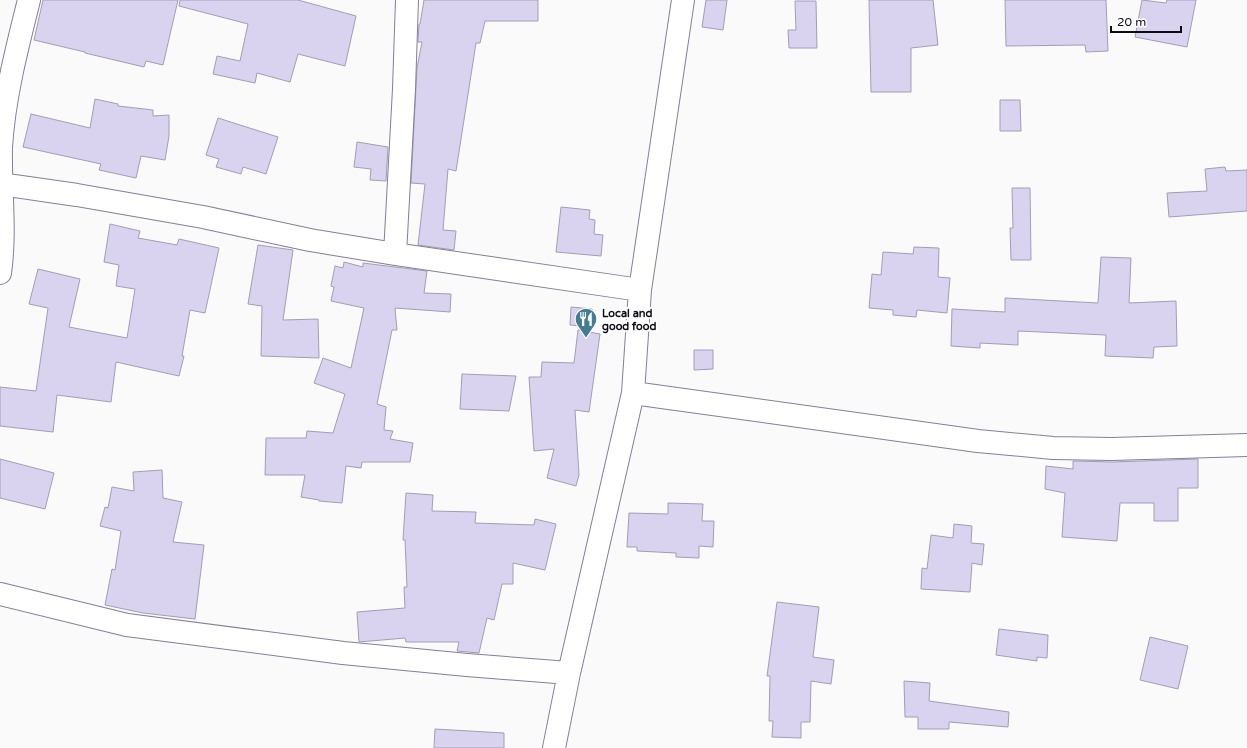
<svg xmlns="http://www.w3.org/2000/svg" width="1247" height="748" viewBox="0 0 1247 748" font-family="'Varela Round',sans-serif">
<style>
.building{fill:#dad3ef;stroke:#a49cb7}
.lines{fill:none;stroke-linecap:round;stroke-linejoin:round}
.minor-casing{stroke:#857e98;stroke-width:24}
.minor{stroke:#fff;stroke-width:22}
.labels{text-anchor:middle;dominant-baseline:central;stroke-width:4;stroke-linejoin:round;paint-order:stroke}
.poi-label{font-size:11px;font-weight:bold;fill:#0e0b14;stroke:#fff;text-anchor:start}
</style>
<rect width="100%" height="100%" fill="#fafafa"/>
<path class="building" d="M 43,0 L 178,0 L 163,65 L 146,61 L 144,67 L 85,53 L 85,52 L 34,40 Z
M 180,0 L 298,0 L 356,16 L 345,66 L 298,54 L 290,82 L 257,73 L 255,83 L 213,74 L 217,56 L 240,61 L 248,24 L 179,6 Z
M 424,0 L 538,0 L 538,21 L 485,21 L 480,43 L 476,43 L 456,171 L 448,169 L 443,230 L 456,231 L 454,250 L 418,245 L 425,184 L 411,183 L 417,68 L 422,42 L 418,42 L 419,24 L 420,24 Z
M 706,0 L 727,0 L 723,30 L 702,27 Z
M 869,0 L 933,0 L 938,45 L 911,48 L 911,92 L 871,92 Z
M 1005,0 L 1106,0 L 1108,51 L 1086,52 L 1085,45 L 1006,46 Z
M 1142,0 L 1166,3 L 1167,0 L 1196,0 L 1187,47 L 1135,37 Z
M 795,1 L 816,1 L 817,48 L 789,48 L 788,30 L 796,30 Z
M 95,99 L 118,104 L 118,106 L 153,110 L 153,116 L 169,115 L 169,136 L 165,160 L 141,156 L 136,178 L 99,170 L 101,164 L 23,147 L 31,114 L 90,128 Z
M 1000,100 L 1020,100 L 1021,131 L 1000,131 Z
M 218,118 L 278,137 L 266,174 L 243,167 L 241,174 L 216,167 L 219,159 L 206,155 Z
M 357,142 L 388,147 L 386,181 L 370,180 L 371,169 L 354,167 Z
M 1225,167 L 1226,171 L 1247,170 L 1247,211 L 1169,217 L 1167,193 L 1207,191 L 1205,169 Z
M 1012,188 L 1030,188 L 1031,260 L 1011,260 L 1010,228 L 1013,228 Z
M 561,207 L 590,210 L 589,219 L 595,220 L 594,234 L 603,235 L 601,256 L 556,252 Z
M 110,224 L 140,231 L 138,238 L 177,245 L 179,239 L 219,248 L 205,313 L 190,310 L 182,356 L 184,356 L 179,376 L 116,362 L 111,402 L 57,395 L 53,432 L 0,426 L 0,387 L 36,391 L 48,308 L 29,304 L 38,269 L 80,279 L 69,327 L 127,338 L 135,289 L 116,286 L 119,265 L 104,262 Z
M 258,245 L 293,250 L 283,320 L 318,319 L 319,358 L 261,356 L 262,306 L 248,304 Z
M 914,247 L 939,248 L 938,277 L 950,278 L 947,313 L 917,310 L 916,317 L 893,315 L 893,310 L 869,308 L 872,274 L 881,275 L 883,252 L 913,254 Z
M 1101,257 L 1131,258 L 1129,303 L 1176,301 L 1177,346 L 1154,347 L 1153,358 L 1105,356 L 1106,335 L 1018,331 L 1018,345 L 980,343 L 980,348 L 951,346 L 952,309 L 1005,312 L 1005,298 L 1098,303 Z
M 344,262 L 363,267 L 363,263 L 427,271 L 424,293 L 451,294 L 450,312 L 395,308 L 397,330 L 392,330 L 377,404 L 386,407 L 384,430 L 393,431 L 390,439 L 413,443 L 410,462 L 362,462 L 361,468 L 346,466 L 342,503 L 319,501 L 319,500 L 301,497 L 305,475 L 265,475 L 266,438 L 306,438 L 307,431 L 333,433 L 345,394 L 314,383 L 323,358 L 351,368 L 364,308 L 331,301 L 334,287 L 331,286 L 335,266 L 343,268 Z
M 571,307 L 592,309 L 591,327 L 570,325 Z
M 578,330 L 600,334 L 589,412 L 575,410 L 579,475 L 576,486 L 547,478 L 554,449 L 534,451 L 529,377 L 541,377 L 542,362 L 574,363 Z
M 694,350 L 713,350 L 713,369 L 694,370 Z
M 462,374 L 516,376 L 509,411 L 460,409 Z
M 0,459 L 54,473 L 45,509 L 0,498 Z
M 1198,459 L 1198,488 L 1178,488 L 1178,521 L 1154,521 L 1154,503 L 1120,503 L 1117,541 L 1062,537 L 1065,493 L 1045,489 L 1046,466 L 1073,469 L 1073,461 L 1112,462 Z
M 162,470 L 163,498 L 182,502 L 173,542 L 204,545 L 195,619 L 143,613 L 105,605 L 112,569 L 115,570 L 121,531 L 100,526 L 105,507 L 108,508 L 112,487 L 134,491 L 133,472 Z
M 406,493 L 433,495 L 432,511 L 476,512 L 475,523 L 534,525 L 535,519 L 556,524 L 545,570 L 513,563 L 513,584 L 502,584 L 494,620 L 487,618 L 479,653 L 457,651 L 459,642 L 406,642 L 405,638 L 359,642 L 357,612 L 405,608 L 404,587 L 407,587 L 405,540 L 403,540 Z
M 668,503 L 703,504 L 702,521 L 714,521 L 713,547 L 699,546 L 699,558 L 676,557 L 676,553 L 637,551 L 637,547 L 627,547 L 629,513 L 668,514 Z
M 954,524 L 972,526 L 971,543 L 984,544 L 982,565 L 972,563 L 970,592 L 921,589 L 922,568 L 927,569 L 931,535 L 953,538 Z
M 777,602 L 819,607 L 813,657 L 834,660 L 831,684 L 811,681 L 810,722 L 801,722 L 801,738 L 772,737 L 773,721 L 769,721 L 770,676 L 767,676 Z
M 999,629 L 1048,635 L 1047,658 L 1037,657 L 1037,661 L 996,655 Z
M 1150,637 L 1188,646 L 1178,689 L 1140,680 Z
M 904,681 L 930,683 L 929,701 L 1009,712 L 1008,727 L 949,722 L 949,729 L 918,729 L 918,717 L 905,717 Z
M 435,729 L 504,733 L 504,748 L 434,748 Z"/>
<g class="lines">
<g class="minor-casing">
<path id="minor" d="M 0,184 L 77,195 L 203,217 L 310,240 L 395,254 L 640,290
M 395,254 L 404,89 L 407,0
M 0,273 C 6,231 0,189 1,147 C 4,98 17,48 29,0
M 633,393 L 978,441 L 1053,448 L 1112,449 L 1247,445
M 0,594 L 127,625 L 343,653 L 467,665 L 569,673
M 554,748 L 569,673 L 633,393 L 640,290 L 683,0"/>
</g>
<use href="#minor" class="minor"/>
</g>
<defs>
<g id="restaurant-pin" transform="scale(1.15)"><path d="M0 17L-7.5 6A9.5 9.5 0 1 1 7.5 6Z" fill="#427d95" stroke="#fff"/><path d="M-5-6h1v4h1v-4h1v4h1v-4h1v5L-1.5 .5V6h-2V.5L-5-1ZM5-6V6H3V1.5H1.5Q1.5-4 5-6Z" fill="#fff"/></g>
</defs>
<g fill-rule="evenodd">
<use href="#restaurant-pin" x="586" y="319"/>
</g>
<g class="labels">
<g class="poi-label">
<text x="602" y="313">Local and<tspan x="602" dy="13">good food</tspan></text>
</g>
</g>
<path d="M1111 26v6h70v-6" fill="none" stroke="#0e0b14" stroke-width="2"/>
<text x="1117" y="26" font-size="12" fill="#0e0b14" stroke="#ffffff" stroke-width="3" paint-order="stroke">20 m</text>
</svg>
